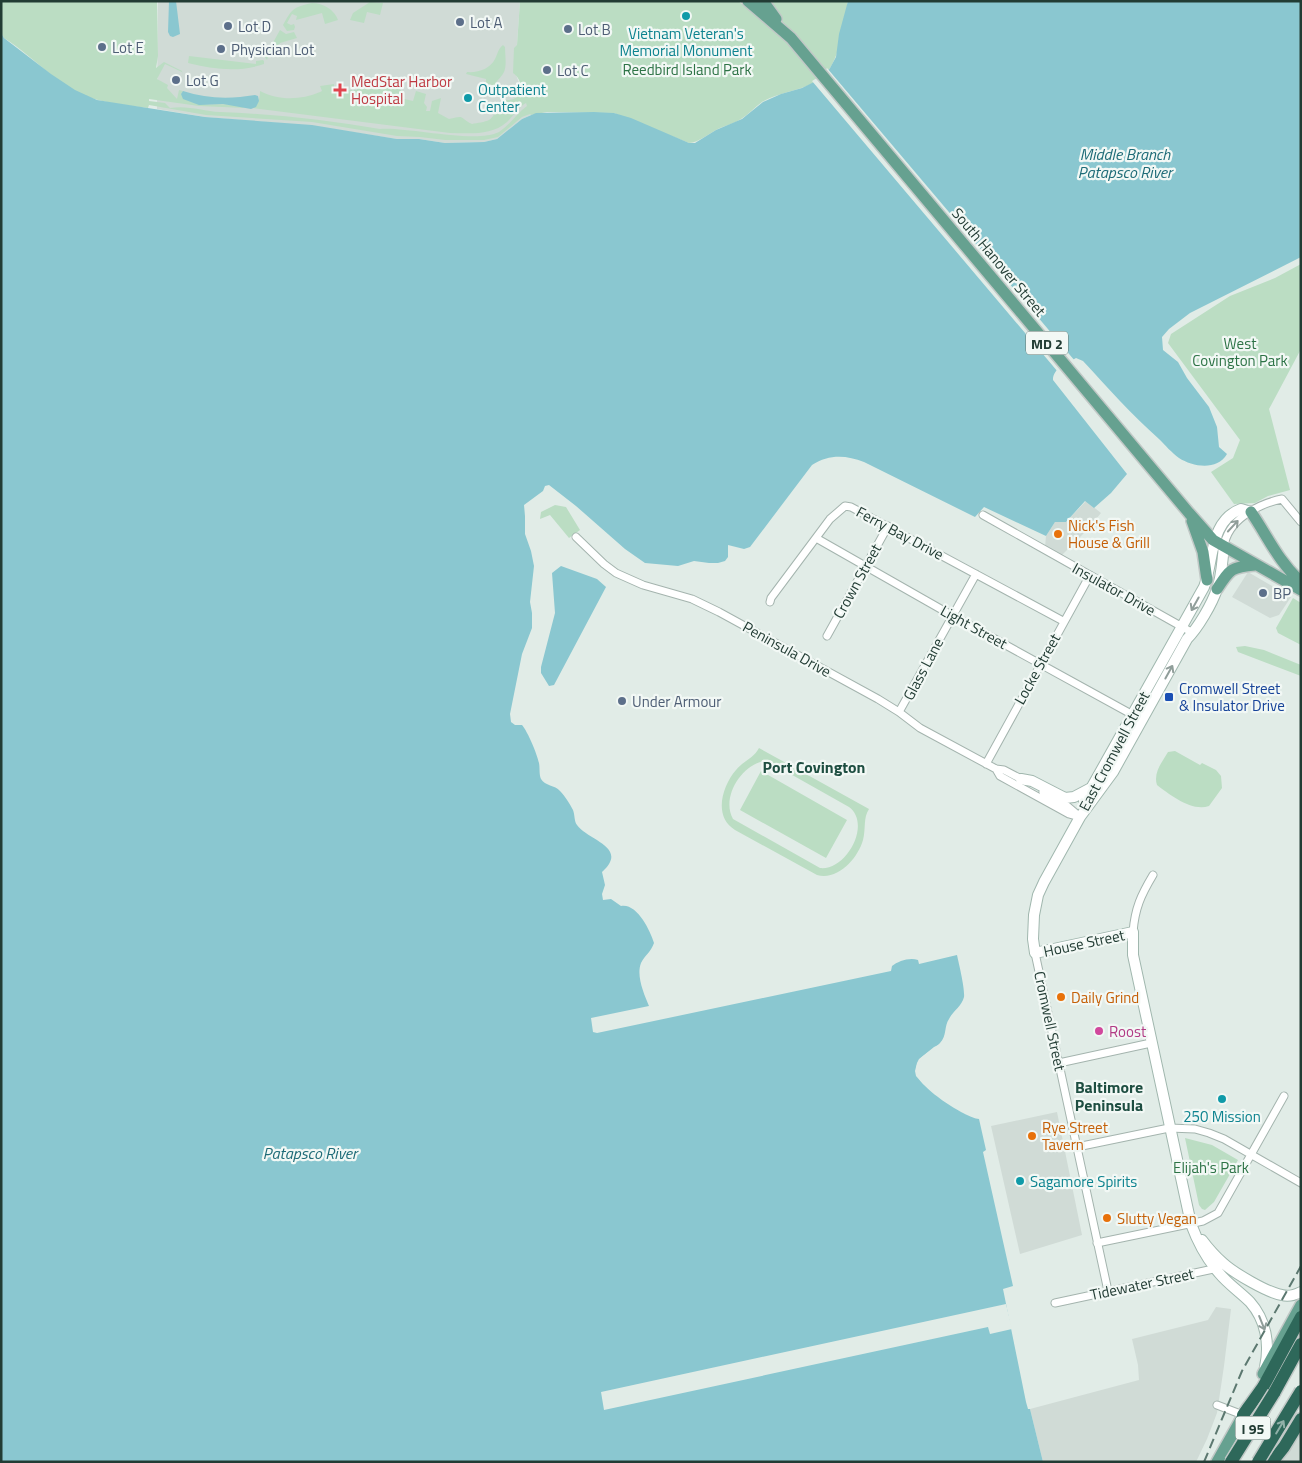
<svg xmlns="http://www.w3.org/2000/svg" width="1302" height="1463" viewBox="0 0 1302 1463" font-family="'Titillium Web',sans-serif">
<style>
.built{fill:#d0dbd6}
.green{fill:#bbddc3;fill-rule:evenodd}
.water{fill:#8ac7d0}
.pier{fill:#e1ece7}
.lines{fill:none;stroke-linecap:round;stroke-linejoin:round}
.primary-tunnel{stroke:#bbc9c3;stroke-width:11;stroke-dasharray:11 5.5;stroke-linecap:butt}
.street-casing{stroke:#a4b4ae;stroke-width:9}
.secondary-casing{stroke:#a0b7ae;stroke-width:12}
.primary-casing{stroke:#c1c8c6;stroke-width:14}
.highway-casing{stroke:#c1c8c6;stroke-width:15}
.street{stroke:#fff;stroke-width:7}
.secondary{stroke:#fff;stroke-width:10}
.primary{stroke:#66a190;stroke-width:11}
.highway{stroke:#2e685a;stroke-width:12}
.rail{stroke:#5c7870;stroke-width:2;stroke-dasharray:10 5;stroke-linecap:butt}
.highway-bridge-casing{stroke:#c1c8c6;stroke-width:15;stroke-linecap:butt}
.highway-bridge{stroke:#2e685a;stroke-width:12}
.oneway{stroke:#909e9a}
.oneway2{stroke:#90b0a8}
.culture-dot{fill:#0f9aa8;stroke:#f2f8f5;stroke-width:2}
.service-dot{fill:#5c6f8a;stroke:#f2f8f5;stroke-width:2}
.health-dot{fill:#e0444e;stroke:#f2f8f5;stroke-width:2}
.food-dot{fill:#e8710a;stroke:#f2f8f5;stroke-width:2}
.transit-dot{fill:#1a4fb4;stroke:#f2f8f5;stroke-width:2}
.hotel-dot{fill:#d1479c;stroke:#f2f8f5;stroke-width:2}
.labels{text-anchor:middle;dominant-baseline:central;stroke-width:4.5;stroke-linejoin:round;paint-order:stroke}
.shield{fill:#f2f8f5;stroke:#60746e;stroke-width:1}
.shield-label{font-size:14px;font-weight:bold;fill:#223c34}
.service-label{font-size:15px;fill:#4e5e75;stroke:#f2f8f5;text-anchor:start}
.culture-label{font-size:15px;fill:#0d838f;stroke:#f2f8f5}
.park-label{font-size:15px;fill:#2d7346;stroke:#f2f8f5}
.health-label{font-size:15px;fill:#be3a42;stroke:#f2f8f5;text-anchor:start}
.street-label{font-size:15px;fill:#223c34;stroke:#f2f8f5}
.food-label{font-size:15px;fill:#c56008;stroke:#f2f8f5;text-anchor:start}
.transit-label{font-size:15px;fill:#164399;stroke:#f2f8f5;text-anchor:start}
.hotel-label{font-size:15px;fill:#b23c85;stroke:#f2f8f5;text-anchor:start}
.water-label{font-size:16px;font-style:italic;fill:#1d6b77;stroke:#f2f8f5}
.neighbourhood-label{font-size:16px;font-weight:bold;fill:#1e4e41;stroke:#f2f8f5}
</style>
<rect width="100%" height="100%" fill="#e1ece7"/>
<path class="built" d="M 158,1 L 520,1 L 515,72 L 531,115 L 522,119 L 497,139 L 484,142 L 445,143 L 419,139 L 397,139 L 312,126 L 205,117 L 157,109 Z
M 1086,501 L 1101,513 L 1087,530 L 1061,556 L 1045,547 L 1046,536 L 1055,522 L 1066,522 Z
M 1248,572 L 1291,597 L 1279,615 L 1270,618 L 1232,597 Z
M 1057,1112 L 1082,1235 L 1020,1254 L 991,1126 Z
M 1216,1307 L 1231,1309 L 1224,1366 L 1217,1413 L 1207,1439 L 1196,1462 L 1043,1462 L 1030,1409 L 1139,1380 L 1138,1365 L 1132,1339 L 1208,1320 Z
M 1301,1429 L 1301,1462 L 1279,1462 Z"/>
<path class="green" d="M 1,1 L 157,1 L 158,56 L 156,68 L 164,62 L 182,71 L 183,77 L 182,72 L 165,64 L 157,79 L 168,85 L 167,88 L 177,99 L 179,90 L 183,91 L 181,94 C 196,113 225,98 245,108 L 199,106 L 149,99 L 149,101 L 165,103 L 170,108 C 187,105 203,111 220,112 C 274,114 327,120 380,129 C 409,127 476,144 499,132 C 510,125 517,113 527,106 L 526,103 C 519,107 513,116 507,122 C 491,136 470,133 450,133 L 253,108 C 259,105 260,96 260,91 C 279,101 301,100 320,92 L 322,91 L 320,86 L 334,84 L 334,90 L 357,90 L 359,78 L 386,84 L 387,81 L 401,84 L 400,90 L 403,91 L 400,98 L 413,101 L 416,91 L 426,94 L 424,103 L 427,107 L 426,111 L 430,111 L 432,101 L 441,98 L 438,113 L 449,119 C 466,115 458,117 472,124 C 477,123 485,122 489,120 C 493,118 502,103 502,99 C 521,105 527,83 513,73 L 514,48 L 517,45 L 520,1 L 738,1 L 760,18 L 769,1 L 848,1 C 844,21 841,51 830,68 C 816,91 784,89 762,102 C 755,107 749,114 741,119 C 735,123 727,125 720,128 C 711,132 698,143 689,143 L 614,113 L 547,112 L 531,115 L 530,114 L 522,117 L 498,137 L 484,140 L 445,140 L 420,137 L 397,136 L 312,122 L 206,115 L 149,105 L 148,108 C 131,106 114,104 98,100 C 61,91 35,57 4,38 L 1,33 Z
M 370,2 L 383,3 L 380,15 L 367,12 L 364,23 L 350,20 L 353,13 Z
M 312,3 C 323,3 335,10 338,20 L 325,24 L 322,13 L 296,20 L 297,16 L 292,14 L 287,23 L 291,25 L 294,24 L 295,27 L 294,30 L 287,31 L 283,25 C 292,9 293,7 312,3 Z
M 280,30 L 286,34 L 294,32 L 297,38 L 280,43 L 274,54 L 270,52 L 267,60 L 265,57 Z
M 503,45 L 505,47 C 505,54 507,66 504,72 C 499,82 492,80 497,94 L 495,96 L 492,85 L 486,83 L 486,79 L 466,74 L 467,72 C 478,73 490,69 495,59 C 498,53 498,49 503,45 Z
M 189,56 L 256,64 L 256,61 L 263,60 L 264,61 L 264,64 C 238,73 213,69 188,63 Z
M 1301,264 L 1301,349 L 1269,409 L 1290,490 L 1268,496 L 1255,503 L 1234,504 L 1211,472 L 1233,458 L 1240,440 L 1168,343 L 1171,334 L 1230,296 L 1275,278 Z
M 555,505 L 566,507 L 580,530 L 569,538 L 550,515 L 540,519 L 541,512 Z
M 1293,598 L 1301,603 L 1301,645 L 1278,633 L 1276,628 Z
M 1245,646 L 1264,650 L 1301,665 L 1301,676 L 1238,652 L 1236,647 Z
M 759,748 L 869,809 C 863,818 866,829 863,840 C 858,858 838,881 817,875 L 735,830 C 713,817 722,786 736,770 C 743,761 754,758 759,748 ZM 764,761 L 771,763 L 849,807 C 872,824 846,871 820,868 L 733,819 C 721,798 741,765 764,761 Z
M 1175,751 L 1200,765 L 1202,763 L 1216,770 L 1221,776 L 1222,788 L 1209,806 C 1192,812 1170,795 1157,785 C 1153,773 1162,762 1168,752 Z
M 761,771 L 847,820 L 826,858 L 740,810 Z
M 1185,1138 L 1212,1145 L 1238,1160 L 1214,1202 L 1205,1210 L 1202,1209 L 1199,1205 Z"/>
<path class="water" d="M 169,1 L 176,1 L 180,34 L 173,37 L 170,36 L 168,32 Z
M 848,1 L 1301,1 L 1301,257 L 1190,313 L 1169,329 L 1162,337 L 1163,350 L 1178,362 L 1187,378 L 1209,407 L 1217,427 L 1219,447 L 1227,454 C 1217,471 1193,467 1179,458 C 1172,453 1165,445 1159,439 C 1132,415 1108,388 1083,361 L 1076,358 C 1067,363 1053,368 1053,380 L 1127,474 L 1111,493 L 1094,508 L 1085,501 L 1066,522 L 1055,522 L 1046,536 L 984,507 L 975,517 L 864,462 C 846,455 829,454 812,465 L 750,547 L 744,549 L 728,545 L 728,557 L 725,561 L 718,563 L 709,563 L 694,561 L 678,566 L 645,563 L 625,549 L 576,506 L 549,485 L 545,486 L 543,491 L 524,505 L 525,516 L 525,534 L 531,551 L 534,566 L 530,602 L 532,613 L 532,628 L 522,654 L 510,714 L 511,722 L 515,725 L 522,725 C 528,732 537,754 539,763 C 540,768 539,775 541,779 C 545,786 555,785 560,791 C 565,796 570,804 573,810 C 575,815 574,821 577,825 C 587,840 630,847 602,872 L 605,885 L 602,894 L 603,900 L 611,899 L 621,906 C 637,903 650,930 654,943 C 651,952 645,955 641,963 C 636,976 644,994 649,1006 L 591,1018 L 593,1032 L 597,1033 L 891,971 L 892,966 C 898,961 910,957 918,960 L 919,964 L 957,955 C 959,964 965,989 964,997 C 962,1006 953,1011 949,1019 C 944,1026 947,1036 940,1043 C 931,1053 917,1055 916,1070 C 915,1086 966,1118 979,1119 L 986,1150 L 983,1152 L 1013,1286 L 1003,1289 L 1026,1402 L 1028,1409 L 1030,1409 L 1043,1462 L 1,1462 L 1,33 L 4,38 L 51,74 L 75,90 L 97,100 L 205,117 L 312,125 L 397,139 L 419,139 L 445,143 L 484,142 L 497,139 L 522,119 L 536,113 L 594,112 L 614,113 L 631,118 L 689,143 L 695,143 L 716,130 L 742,119 L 763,102 L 781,94 L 802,88 L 824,77 L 830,68 L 836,57 L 839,34 Z
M 183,91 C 207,99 231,99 255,95 L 258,96 L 259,101 L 256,107 L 251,109 L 223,104 L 199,105 L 183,99 L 181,94 Z
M 561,566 L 597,579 L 606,587 L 554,685 L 549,686 L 541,673 L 541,667 L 555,613 L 552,573 Z"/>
<path class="pier" d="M 827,68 L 1075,361 L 1058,372 L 812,81 L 822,75 Z
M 947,1035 L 947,1038 L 943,1045 L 921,1060 L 918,1070 L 918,1074 L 925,1083 L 934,1090 L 933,1092 L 923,1084 L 916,1076 L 915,1071 L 917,1063 L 919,1059 L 934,1047 L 940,1044 Z
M 1006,1304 L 1012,1329 L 990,1334 L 988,1327 L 604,1410 L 601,1392 Z"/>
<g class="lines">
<path class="primary-tunnel" d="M 1250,1416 C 1269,1424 1267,1431 1267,1449"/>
<g class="street-casing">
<path id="street" d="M 983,515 L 1193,633
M 576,537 L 604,564 L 616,573 L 643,585 L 692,599 L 719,612 L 878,699 L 899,712 L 920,728 L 996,769 L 1004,770 L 1025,781
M 816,538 L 953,616 L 1133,715
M 1224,547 C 1227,520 1258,504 1282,499 L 1301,522
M 770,602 L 771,598 L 830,519 L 845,506 L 851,507 L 1063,621
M 827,636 L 888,526
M 899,712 L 976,574
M 986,764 L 1090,575
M 996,769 L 1000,776 L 1069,814 L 1076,816
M 1043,792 L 1067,806 L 1080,817
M 1133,932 C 1135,908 1141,895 1153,875
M 1035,953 L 1108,1291
M 1059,1063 L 1151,1043
M 1077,1147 L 1169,1128 L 1195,1129 L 1209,1133 L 1224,1139 L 1301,1183
M 1097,1243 L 1203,1221 L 1218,1213 L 1284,1096
M 1055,1303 L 1218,1268
M 1217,1405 L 1243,1415"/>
</g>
<g class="secondary-casing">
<path id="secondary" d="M 1224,547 C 1222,561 1222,576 1217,589 C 1212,604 1198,628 1187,639 L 1113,772 L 1080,817 L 1044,882 L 1038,895 L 1034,915 L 1033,939 L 1035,953 L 1133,932 L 1133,955 L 1191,1224 C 1198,1243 1206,1258 1219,1273 C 1228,1284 1240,1292 1250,1302 C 1266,1320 1270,1344 1265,1367
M 1021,779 L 1032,781 L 1065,798 L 1074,797 L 1091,788
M 1084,801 L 1204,587 C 1214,561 1209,521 1241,509 L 1251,512
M 1202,1240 C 1208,1248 1215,1256 1223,1263 C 1234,1273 1268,1293 1282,1295 C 1289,1297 1295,1295 1301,1292"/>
</g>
<g class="primary-casing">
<path id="primary" d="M 748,1 L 791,38 L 1189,513 L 1213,540 L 1301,590
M 763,1 L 776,19
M 1251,512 C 1268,537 1278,561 1301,582
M 1192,521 L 1203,552 L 1207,580
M 1217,589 C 1230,569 1231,567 1255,565
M 1263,1374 L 1301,1305
M 1217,1462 L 1248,1407"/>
</g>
<g class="highway-casing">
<path id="highway" d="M 1274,1393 L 1301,1344
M 1243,1415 L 1263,1387 L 1301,1317
M 1272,1462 L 1284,1447 L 1301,1419"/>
</g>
<use href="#street" class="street"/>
<use href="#secondary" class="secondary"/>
<use href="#primary" class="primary"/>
<use href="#highway" class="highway"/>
<path class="rail" d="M 1204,1462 L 1242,1371 L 1301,1266"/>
<g class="highway-bridge-casing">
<path id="highway-bridge" d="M 1231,1462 L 1274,1393
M 1258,1462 L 1301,1391"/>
</g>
<use href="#highway-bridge" class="highway-bridge"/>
</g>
<defs><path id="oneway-shaft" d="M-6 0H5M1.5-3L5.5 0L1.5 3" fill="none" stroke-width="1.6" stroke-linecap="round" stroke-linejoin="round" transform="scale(1.25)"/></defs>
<g class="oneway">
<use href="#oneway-shaft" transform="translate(1233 526) rotate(-47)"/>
<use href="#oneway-shaft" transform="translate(1195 604) rotate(119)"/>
<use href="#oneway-shaft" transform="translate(1169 672) rotate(-61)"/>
<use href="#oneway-shaft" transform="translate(1262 1323) rotate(68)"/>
</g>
<use class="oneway2" href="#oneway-shaft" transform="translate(1280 1427) rotate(-59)"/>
<g class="culture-dot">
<circle cx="686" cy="16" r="5"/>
<circle cx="468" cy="98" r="5"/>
<circle cx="1222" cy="1099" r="5"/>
<circle cx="1020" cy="1181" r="5"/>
</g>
<g class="service-dot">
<circle cx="460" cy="22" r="5"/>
<circle cx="228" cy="26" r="5"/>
<circle cx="568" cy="29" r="5"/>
<circle cx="102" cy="47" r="5"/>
<circle cx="221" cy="49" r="5"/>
<circle cx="547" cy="70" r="5"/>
<circle cx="176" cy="80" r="5"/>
<circle cx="1263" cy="593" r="5"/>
<circle cx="622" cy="701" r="5"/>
</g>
<path class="health-dot" d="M337.5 82.5h5v5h5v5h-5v5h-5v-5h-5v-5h5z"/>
<g class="food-dot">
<circle cx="1058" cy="534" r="5"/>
<circle cx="1061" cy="997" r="5"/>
<circle cx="1032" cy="1136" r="5"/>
<circle cx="1107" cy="1218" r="5"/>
</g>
<rect class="transit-dot" x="1164" y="692" width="10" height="10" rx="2.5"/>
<circle class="hotel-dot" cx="1099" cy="1031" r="5"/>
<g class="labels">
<g class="shield">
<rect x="1026" y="331.5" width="42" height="23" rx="4"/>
<rect x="1235.5" y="1416.5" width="35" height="23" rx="4"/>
</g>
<g class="shield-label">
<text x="1047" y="343">MD 2</text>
<text x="1253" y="1428">I 95</text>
</g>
<g class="service-label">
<text x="470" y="22">Lot A</text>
<text x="238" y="26">Lot D</text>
<text x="578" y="29">Lot B</text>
<text x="112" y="47">Lot E</text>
<text x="231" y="49">Physician Lot</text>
<text x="557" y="70">Lot C</text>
<text x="186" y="80">Lot G</text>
<text x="1273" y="593">BP</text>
<text x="632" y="701">Under Armour</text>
</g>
<g class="culture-label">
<text x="686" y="33">Vietnam Veteran's<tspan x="686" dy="17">Memorial Monument</tspan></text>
<text x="478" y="89" text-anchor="start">Outpatient<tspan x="478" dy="17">Center</tspan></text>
<text x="1222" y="1116">250 Mission</text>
<text x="1030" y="1181" text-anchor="start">Sagamore Spirits</text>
</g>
<g class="park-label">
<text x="687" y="69">Reedbird Island Park</text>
<text x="1240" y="343">West<tspan x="1240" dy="17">Covington Park</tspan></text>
<text x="1211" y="1167">Elijah's Park</text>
</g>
<g class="health-label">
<text x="351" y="81">MedStar Harbor<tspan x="351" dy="17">Hospital</tspan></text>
</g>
<g class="street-label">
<text transform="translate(999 262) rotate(50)">South Hanover Street</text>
<text transform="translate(900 533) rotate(28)">Ferry Bay Drive</text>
<text transform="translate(857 581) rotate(-61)">Crown Street</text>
<text transform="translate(1114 589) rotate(29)">Insulator Drive</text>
<text transform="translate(974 627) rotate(29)">Light Street</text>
<text transform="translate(787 649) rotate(29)">Peninsula Drive</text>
<text transform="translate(923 669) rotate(-62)">Glass Lane</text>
<text transform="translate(1037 669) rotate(-61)">Locke Street</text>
<text transform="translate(1114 751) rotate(-62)">East Cromwell Street</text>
<text transform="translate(1084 943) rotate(-12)">House Street</text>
<text transform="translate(1050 1021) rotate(78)">Cromwell Street</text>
<text transform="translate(1142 1284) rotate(-12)">Tidewater Street</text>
</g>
<g class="food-label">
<text x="1068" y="525">Nick's Fish<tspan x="1068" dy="17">House &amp; Grill</tspan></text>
<text x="1071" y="997">Daily Grind</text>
<text x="1042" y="1127">Rye Street<tspan x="1042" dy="17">Tavern</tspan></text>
<text x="1117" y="1218">Slutty Vegan</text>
</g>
<g class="transit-label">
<text x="1179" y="688">Cromwell Street<tspan x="1179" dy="17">&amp; Insulator Drive</tspan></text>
</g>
<g class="hotel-label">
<text x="1109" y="1031">Roost</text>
</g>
<g class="water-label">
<text x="1125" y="154">Middle Branch<tspan x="1125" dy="18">Patapsco River</tspan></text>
<text x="310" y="1153">Patapsco River</text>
</g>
<g class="neighbourhood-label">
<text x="814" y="767">Port Covington</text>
<text x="1109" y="1087">Baltimore<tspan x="1109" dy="18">Peninsula</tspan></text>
</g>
</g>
<rect width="1302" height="1463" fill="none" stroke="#223c34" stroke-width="5"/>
</svg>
